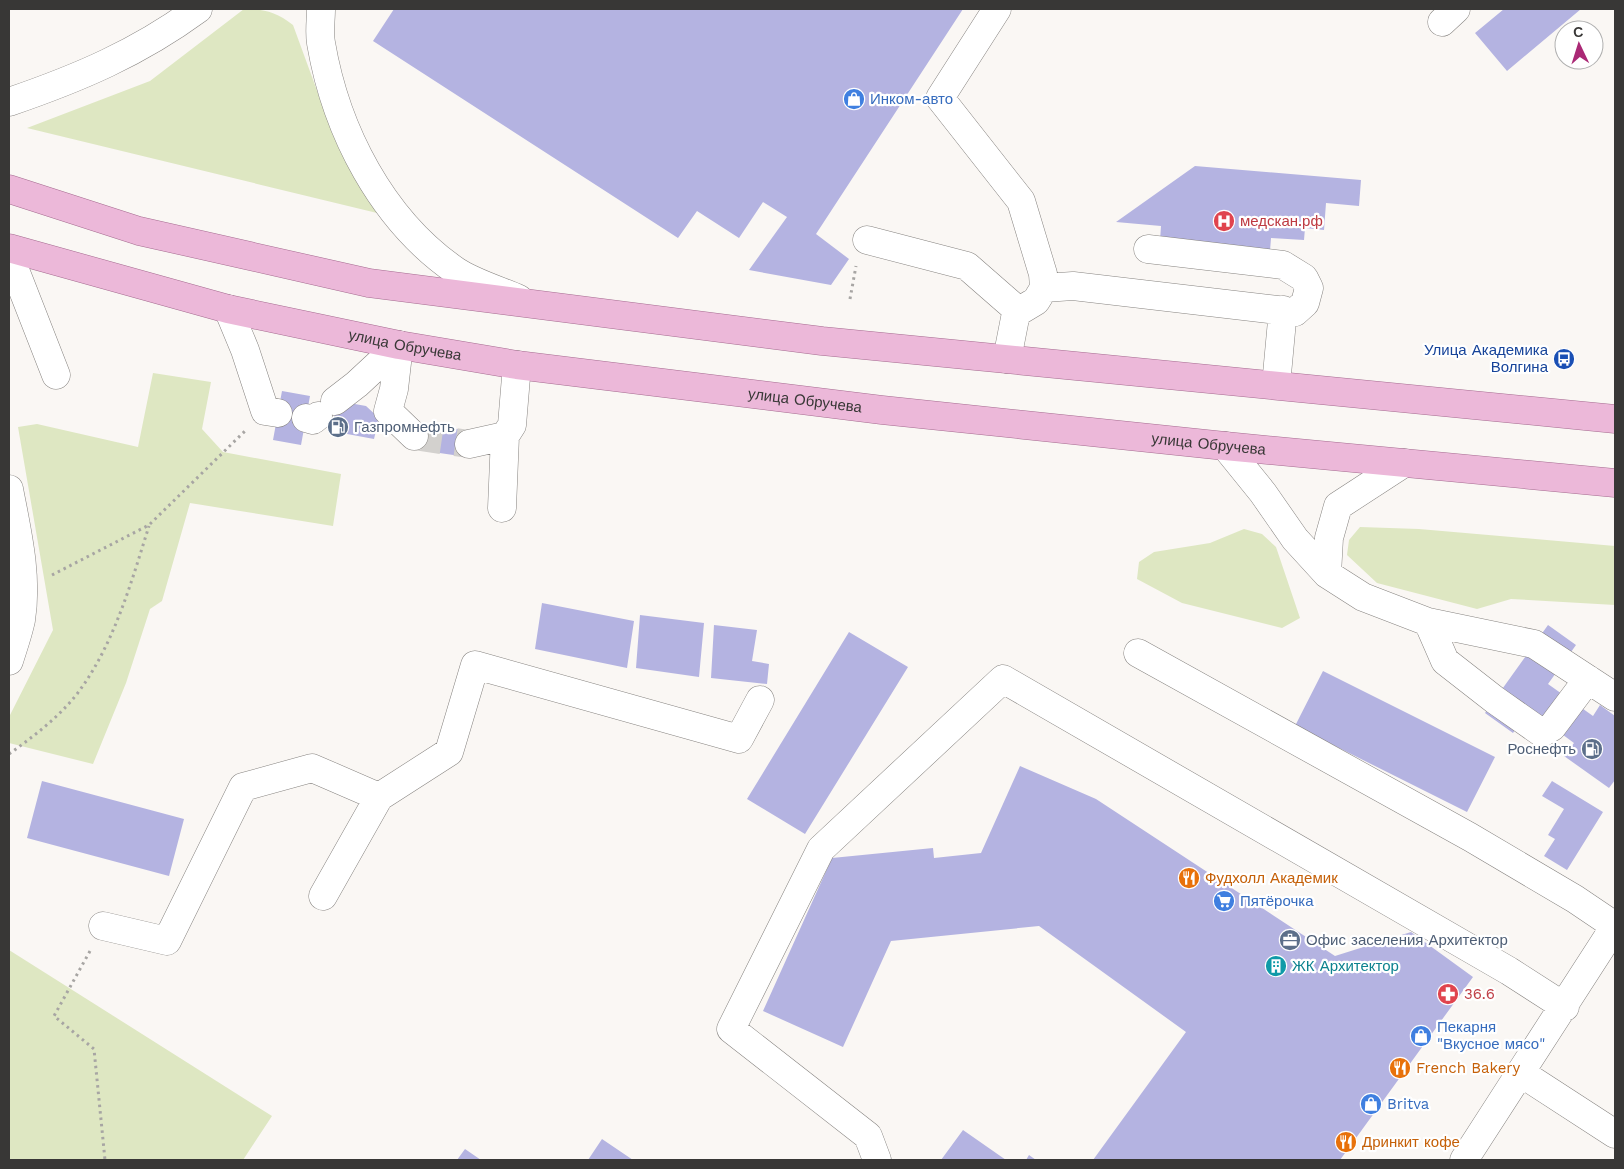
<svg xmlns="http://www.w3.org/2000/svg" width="1624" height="1169" viewBox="0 0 1624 1169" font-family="'Work Sans',sans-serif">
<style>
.green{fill:#dee7c2}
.building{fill:#b4b3e1}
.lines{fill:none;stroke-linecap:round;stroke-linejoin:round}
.minor-tunnel{stroke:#d3d1ce;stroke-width:28;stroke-dasharray:28 14;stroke-linecap:butt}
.minor-casing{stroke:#878481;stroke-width:29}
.major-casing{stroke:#a56c90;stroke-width:29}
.path{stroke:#a7a5a3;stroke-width:3;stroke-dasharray:2.5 4;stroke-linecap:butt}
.minor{stroke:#fff;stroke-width:28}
.major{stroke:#ecb8d9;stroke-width:28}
.labels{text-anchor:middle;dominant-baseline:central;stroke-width:4.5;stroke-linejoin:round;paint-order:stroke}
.shop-label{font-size:15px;fill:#366cbe;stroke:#fff;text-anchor:start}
.health-label{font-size:15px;fill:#be3a42;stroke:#fff;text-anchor:start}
.street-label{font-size:15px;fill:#383736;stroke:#fff}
.transit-label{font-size:15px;fill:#164399;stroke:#fff;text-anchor:end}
.service-label{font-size:15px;fill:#4e5e75;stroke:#fff;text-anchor:start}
.food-label{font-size:15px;fill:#c56008;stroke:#fff;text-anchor:start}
.culture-label{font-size:15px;fill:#0d838f;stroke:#fff;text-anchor:start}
</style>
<rect width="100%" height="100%" fill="#faf7f4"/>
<path class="green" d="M 244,9 C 264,9 276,12 293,25 L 334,137 L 377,213 L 27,128 L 150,81 Z
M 153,373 L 211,382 L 202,429 L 223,452 L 341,474 L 333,526 L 190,503 L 162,601 L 150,609 L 126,683 L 93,764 L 9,743 L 9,717 L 53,630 L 18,427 L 37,424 L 138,447 Z
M 1360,527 L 1419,529 L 1615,546 L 1615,605 L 1511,599 L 1477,609 L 1377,583 L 1347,555 L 1349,540 Z
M 1244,529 L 1262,534 L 1276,547 L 1300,618 L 1282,628 L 1182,603 L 1137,579 L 1139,562 L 1154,552 L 1210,543 Z
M 9,950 L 272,1116 L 243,1160 L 9,1160 Z"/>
<path class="building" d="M 394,9 L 963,9 L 816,234 L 849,259 L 831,285 L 749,270 L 787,217 L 763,202 L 739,238 L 697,211 L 678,238 L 373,41 Z
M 1504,9 L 1581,9 L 1507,71 L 1475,33 Z
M 1195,166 L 1361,180 L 1359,206 L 1326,203 L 1324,230 L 1305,228 L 1304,240 L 1271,238 L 1270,251 L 1160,241 L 1161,226 L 1116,222 Z
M 282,391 L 310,396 L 301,445 L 273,440 Z
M 338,401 L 366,406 L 379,418 L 374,439 L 331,431 Z
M 416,423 L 471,431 L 467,457 L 412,449 Z
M 542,603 L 634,621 L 627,668 L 535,649 Z
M 640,615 L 704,623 L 699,677 L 636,668 Z
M 714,625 L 757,630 L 752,661 L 769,664 L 767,684 L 711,678 Z
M 1548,625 L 1576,645 L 1548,684 L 1593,716 L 1600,705 L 1615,716 L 1615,780 L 1609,788 L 1564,756 L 1574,743 L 1529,710 L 1513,733 L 1485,713 Z
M 849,632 L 908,667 L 805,834 L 747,799 Z
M 1323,671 L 1495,757 L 1467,812 L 1295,726 Z
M 1020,766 L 1096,799 L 1335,956 L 1411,932 L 1473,977 L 1340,1160 L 1093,1160 L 1186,1032 L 1039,926 L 891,941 L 843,1047 L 763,1011 L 832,858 L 933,848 L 934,858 L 981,853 Z
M 42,781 L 184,819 L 169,876 L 27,838 Z
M 1552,781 L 1603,812 L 1567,870 L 1544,856 L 1555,839 L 1548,835 L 1564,809 L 1542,796 Z
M 963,1130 L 1006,1160 L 941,1160 Z
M 602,1139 L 633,1160 L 588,1160 Z
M 465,1149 L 481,1160 L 457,1160 Z
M 1029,1155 L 1036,1160 L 1026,1160 Z"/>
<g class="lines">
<path class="minor-tunnel" d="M 414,436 L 469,444"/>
<g class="minor-casing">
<path id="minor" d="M 321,9 C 321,20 319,32 321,43 C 336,131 382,220 456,271 C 474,283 499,290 519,299
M 997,9 L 940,98 L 1021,201 L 1043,274 L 1044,288 L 1036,301 L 1016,313
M 1442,22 L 1456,9
M 9,102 C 79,78 138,53 198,9
M 867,240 L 967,266 L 1014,307 L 1016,313 L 1007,359
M 15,270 L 56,375
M 1044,288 L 1073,286 L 1295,312 L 1305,303 L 1309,288 L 1304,278 L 1283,265 L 1148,249
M 228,309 L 245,350 L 265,411 L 278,413
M 399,345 L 394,389 L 388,411 L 414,436
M 1276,385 L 1283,310
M 335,401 L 357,384 L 399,345
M 306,418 L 313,420 L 318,416
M 469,444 L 505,436
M 1225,446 L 1263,493 L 1295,539 L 1327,574 L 1363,597 L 1428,622 L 1534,644 L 1615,697
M 9,489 C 17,531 28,576 21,620 C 18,634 13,648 9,661
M 502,508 L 505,436 L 512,425 L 517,365
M 1327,574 L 1329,538 L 1338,506 L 1404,463
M 1428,622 L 1445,661 L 1495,700 L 1542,733 L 1552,727 L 1588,679
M 1138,653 L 1470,837 L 1575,899 L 1615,926
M 323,896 L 379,797
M 103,926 L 167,941 L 243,787 L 312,768 L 379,797 L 449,752 L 475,665 L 739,739 L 760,700
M 1521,1073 L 1615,1134
M 877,1160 L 868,1136 L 731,1029 L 821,849 L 1003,679 L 1509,971 L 1565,1007
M 1464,1160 L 1615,926"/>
</g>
<g class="major-casing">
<g id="major">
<path d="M 9,189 L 139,231 L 369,283 L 822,341 L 1615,419"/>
<path id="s1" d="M 9,248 L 228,309 L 399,345 L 517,365 L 882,410 L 1225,446 L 1615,483"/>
</g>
</g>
<path class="path" d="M 850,299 L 856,266
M 52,575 L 149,525 L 245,431
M 9,754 C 34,736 58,718 77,694 C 114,645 131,583 149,526
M 90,951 L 54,1016 L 94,1049 L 105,1160"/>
<use href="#minor" class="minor"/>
<use href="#major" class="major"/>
</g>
<defs>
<g id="shop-disc" transform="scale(1.125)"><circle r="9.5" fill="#3f7fe0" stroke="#fff"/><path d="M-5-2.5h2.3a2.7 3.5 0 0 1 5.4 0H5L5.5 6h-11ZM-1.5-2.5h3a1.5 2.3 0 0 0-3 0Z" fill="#fff"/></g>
<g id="hospital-disc" transform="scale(1.125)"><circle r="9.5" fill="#e0444e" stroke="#fff"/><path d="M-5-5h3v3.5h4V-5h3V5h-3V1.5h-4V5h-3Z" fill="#fff"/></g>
<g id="bus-disc" transform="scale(1.125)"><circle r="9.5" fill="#1a4fb4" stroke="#fff"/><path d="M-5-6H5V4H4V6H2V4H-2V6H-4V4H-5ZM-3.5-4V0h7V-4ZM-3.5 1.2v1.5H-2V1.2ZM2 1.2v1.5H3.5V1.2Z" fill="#fff"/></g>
<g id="fuel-disc" transform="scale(1.125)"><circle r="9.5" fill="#5c6f8a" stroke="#fff"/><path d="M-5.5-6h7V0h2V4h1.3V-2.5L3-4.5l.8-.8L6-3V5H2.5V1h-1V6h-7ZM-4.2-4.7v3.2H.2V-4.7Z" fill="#fff"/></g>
<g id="restaurant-disc" transform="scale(1.125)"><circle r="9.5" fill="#e8710a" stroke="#fff"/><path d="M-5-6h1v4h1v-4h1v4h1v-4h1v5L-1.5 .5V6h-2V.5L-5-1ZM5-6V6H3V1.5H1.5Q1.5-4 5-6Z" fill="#fff"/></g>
<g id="supermarket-disc" transform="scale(1.125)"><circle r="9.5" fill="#3f7fe0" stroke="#fff"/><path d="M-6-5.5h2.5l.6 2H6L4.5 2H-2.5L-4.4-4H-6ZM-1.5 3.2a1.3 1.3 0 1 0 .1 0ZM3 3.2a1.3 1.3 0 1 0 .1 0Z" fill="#fff"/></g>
<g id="office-disc" transform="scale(1.125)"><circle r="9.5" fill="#5c6f8a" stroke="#fff"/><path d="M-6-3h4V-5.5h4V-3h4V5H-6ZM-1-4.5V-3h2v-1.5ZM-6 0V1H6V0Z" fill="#fff"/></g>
<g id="building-disc" transform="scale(1.125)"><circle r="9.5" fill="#0f9aa8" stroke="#fff"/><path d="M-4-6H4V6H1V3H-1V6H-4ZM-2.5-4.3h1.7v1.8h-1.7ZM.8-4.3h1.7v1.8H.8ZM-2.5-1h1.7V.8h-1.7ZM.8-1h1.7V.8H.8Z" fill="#fff"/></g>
<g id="pharmacy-disc" transform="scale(1.125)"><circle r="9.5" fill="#e0444e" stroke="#fff"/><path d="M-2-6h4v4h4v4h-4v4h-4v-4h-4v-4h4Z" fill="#fff"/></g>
</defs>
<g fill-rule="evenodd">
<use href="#shop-disc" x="854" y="99"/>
<use href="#hospital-disc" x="1224" y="221"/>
<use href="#bus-disc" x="1564" y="359"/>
<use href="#fuel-disc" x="338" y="427"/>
<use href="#fuel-disc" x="1592" y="749"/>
<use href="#restaurant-disc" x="1189" y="878"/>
<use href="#supermarket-disc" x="1224" y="901"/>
<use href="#office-disc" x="1290" y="940"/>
<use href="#building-disc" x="1276" y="966"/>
<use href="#pharmacy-disc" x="1448" y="994"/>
<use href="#shop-disc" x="1421" y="1036"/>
<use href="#restaurant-disc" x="1400" y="1068"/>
<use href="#shop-disc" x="1371" y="1104"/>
<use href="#restaurant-disc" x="1346" y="1142"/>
</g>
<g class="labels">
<g class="shop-label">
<text x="870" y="99">Инком-авто</text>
<text x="1240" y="901">Пятёрочка</text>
<text x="1437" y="1027">Пекарня<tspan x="1437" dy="17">"Вкусное мясо"</tspan></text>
<text x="1387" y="1104">Britva</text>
</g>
<g class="health-label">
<text x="1240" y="221">медскан.рф</text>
<text x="1464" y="994">36.6</text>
</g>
<g class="street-label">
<text stroke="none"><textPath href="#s1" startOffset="408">улица Обручева</textPath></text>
<text stroke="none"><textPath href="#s1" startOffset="812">улица Обручева</textPath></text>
<text stroke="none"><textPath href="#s1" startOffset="1218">улица Обручева</textPath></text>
</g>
<g class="transit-label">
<text x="1548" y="350">Улица Академика<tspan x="1548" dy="17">Волгина</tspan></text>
</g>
<g class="service-label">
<text x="354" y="427">Газпромнефть</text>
<text x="1576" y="749" text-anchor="end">Роснефть</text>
<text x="1306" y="940">Офис заселения Архитектор</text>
</g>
<g class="food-label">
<text x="1205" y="878">Фудхолл Академик</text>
<text x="1416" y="1068">French Bakery</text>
<text x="1362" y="1142">Дринкит кофе</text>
</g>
<g class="culture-label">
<text x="1292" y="966">ЖК Архитектор</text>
</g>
</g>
<rect width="1624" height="1169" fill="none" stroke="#383736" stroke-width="20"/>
<g transform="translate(1579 45) rotate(356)"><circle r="24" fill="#ffffff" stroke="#afafaf"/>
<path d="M0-4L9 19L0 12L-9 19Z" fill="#aa2875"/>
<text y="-8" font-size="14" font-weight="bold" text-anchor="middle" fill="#383736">С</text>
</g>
</svg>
